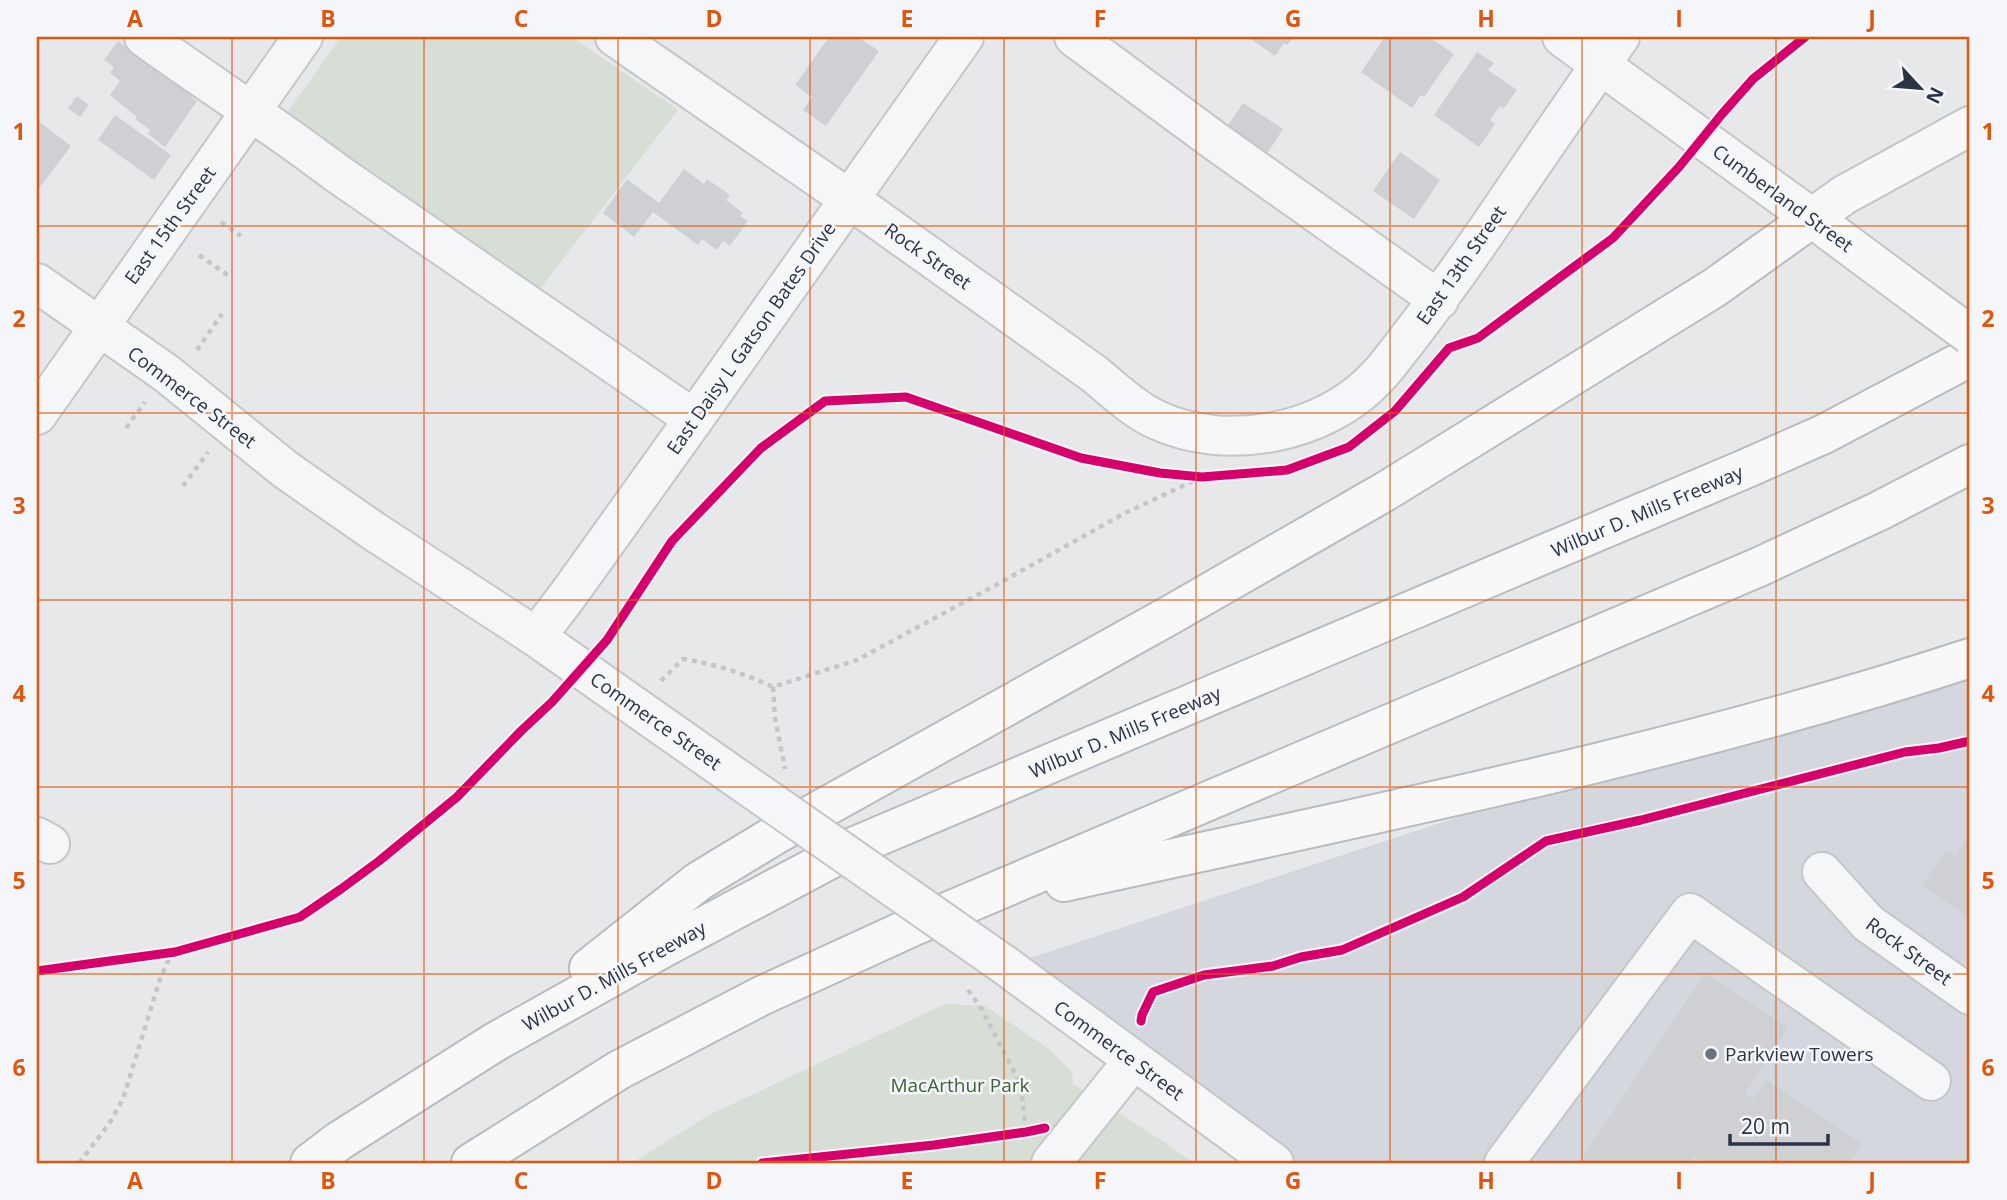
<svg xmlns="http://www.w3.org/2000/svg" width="2007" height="1200" viewBox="0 0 2007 1200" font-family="'Open Sans',sans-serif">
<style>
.built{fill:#d4d7dd}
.green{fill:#d6ded6}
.building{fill:#ced0d3}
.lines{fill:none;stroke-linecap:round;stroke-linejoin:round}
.minor-casing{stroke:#c4c6c8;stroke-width:42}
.major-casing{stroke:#c2c5c8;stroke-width:42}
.highway-casing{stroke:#b8bbbf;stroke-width:42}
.path{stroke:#c5c6ca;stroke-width:4.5;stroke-dasharray:5 5;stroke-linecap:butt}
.minor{stroke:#f5f6f7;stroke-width:38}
.major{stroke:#f8f8f8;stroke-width:38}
.highway{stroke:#f8f8f8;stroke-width:38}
.minor-bridge-casing{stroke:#c4c6c8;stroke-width:42;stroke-linecap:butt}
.major-bridge-casing{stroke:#c2c5c8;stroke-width:42;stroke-linecap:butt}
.minor-bridge{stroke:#f5f6f7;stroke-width:38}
.major-bridge{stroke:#f8f8f8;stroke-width:38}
.cycleway-casing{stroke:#f4f6f9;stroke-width:13}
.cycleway{stroke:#d6006c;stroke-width:9}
.grid{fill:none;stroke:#df570f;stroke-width:2;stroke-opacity:0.55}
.poi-dot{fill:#6c737f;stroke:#f4f6f9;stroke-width:2.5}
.labels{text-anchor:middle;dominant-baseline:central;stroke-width:5;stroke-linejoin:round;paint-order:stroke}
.street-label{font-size:19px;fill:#2b3445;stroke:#f4f6f9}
.poi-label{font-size:19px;fill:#2b3445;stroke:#f4f6f9;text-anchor:start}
.park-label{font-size:19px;fill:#3f6138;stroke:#f4f6f9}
.neatline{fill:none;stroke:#df570f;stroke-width:2.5}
.grid-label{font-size:23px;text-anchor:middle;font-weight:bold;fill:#df570f}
</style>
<rect width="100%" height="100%" fill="#e6e8ea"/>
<path class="built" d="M 1970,648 L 1970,1163 L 1268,1163 L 1006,966 Z"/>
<path class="green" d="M 341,37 L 572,37 L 678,110 L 540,289 L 286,114 Z
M 945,1004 L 985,1006 L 1049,1049 L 1072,1072 L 1073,1084 L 1161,1140 L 1194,1163 L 632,1163 L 709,1115 Z"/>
<path class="building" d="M 829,37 L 858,37 L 879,51 L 826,126 L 803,110 L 812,97 L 795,85 Z
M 1248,37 L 1293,37 L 1287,45 L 1284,43 L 1275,56 Z
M 1385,37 L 1429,37 L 1454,54 L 1424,97 L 1421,95 L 1412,108 L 1361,72 Z
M 118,41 L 193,94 L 191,97 L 197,101 L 165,147 L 148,134 L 150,130 L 135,119 L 137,117 L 110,95 L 120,81 L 110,73 L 114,67 L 104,60 Z
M 1477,52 L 1494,63 L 1488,70 L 1517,90 L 1504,108 L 1500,106 L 1490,120 L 1495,124 L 1479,147 L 1434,115 Z
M 77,96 L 89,105 L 80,117 L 68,108 Z
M 1243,103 L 1283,129 L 1265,157 L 1225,130 Z
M 115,115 L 171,155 L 154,180 L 98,140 Z
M 37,120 L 71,146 L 37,191 Z
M 1400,152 L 1440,180 L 1414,219 L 1373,191 Z
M 684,169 L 704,184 L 707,179 L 730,195 L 726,200 L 743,213 L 740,216 L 748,221 L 730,246 L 723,241 L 717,250 L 702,239 L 698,245 L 653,212 L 634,237 L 603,213 L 627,179 L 659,203 Z
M 1970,835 L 1970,919 L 1922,885 L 1946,850 L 1955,856 Z
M 1705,973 L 1788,1028 L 1745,1094 L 1753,1099 L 1766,1080 L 1862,1144 L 1849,1163 L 1703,1163 L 1694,1157 L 1690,1163 L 1579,1163 Z"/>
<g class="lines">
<g class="minor-casing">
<path id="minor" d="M 144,37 C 208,83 275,126 338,174 L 694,419
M 615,37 L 849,199 L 1093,373 C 1113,389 1133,409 1157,420 C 1226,452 1325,434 1377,377 C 1387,367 1395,355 1404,344 C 1432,308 1459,271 1485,233 C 1530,167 1574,102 1620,37
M 1074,37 L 1215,141 L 1439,300
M 1562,37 L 1812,218
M 37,283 L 166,373 L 286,470 L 372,530 L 536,637 L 728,772
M 37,415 L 303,37
M 536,637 L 568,595 L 694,419 L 964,37
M 37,837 L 50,844
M 1822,872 L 1868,923 L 1970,995
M 1006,966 L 1274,1163
M 1051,1163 L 1133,1061
M 1504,1163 L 1690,913 L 1931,1081"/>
</g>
<g class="major-casing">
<path id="major" d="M 1921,299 L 1812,218 L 1844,195 L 1970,126"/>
</g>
<g class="highway-casing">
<path id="highway" d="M 1064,882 C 1367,815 1675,755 1970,658
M 589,968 L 699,881 L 775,835 L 1172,614 L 1386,491 L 1714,288 L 1812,218
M 310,1163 L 339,1141 L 495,1042 L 663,948 L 853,847 L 1745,469 L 1824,434 L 1970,357
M 471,1163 L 619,1070 L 761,996 L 914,926 L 1759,567 L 1879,511 L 1970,464"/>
</g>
<path class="path" d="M 221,222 L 241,236
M 199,255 L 229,276
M 197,350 L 222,314
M 126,428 L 145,402
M 183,486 L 208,452
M 661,681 L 683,659 C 715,664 743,673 773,687 L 857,660 L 1005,580 L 1125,513 L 1202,477
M 773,687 L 775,718 L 785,769
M 968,990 L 981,1008 L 1021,1085 L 1026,1132
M 79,1163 L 109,1124 L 123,1099 L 160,979 L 167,963 L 175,952"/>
<use href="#minor" class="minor"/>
<use href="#major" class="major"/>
<use href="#highway" class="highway"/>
<g class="minor-bridge-casing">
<path id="minor-bridge" d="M 728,772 L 1006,966"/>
</g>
<g class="major-bridge-casing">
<path id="major-bridge" d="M 1921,299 L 1970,335"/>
</g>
<use href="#minor-bridge" class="minor-bridge"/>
<use href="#major-bridge" class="major-bridge"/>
<g class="cycleway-casing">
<path id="cycleway" d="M 37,971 L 175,952 L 300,917 L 341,889 L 379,861 L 457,797 L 521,731 L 552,702 L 607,640 L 672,541 L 761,448 L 825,401 L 906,397 L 1081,458 L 1160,473 L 1202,477 L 1287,470 L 1349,447 L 1395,411 L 1449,348 L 1478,338 L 1613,238 L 1679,167 L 1722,114 L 1753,79 L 1805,37
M 1141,1021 L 1142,1015 L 1153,992 L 1204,975 L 1273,966 L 1301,957 L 1342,950 L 1463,897 L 1546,841 L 1641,820 L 1905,752 L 1939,748 L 1970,741
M 762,1163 L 934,1145 L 1026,1132 L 1045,1128"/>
</g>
<use href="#cycleway" class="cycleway"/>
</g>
<path class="grid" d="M 232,37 L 232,1163M 424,37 L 424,1163M 618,37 L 618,1163M 810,37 L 810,1163M 1004,37 L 1004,1163M 1196,37 L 1196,1163M 1390,37 L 1390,1163M 1582,37 L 1582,1163M 1776,37 L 1776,1163M 37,226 L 1970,226M 37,413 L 1970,413M 37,600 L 1970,600M 37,787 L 1970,787M 37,974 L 1970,974"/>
<circle class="poi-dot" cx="1711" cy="1054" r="7"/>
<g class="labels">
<g class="street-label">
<text transform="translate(1783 198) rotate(36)">Cumberland Street</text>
<text transform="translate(170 225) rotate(-54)">East 15th Street</text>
<text transform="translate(928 256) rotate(35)">Rock Street</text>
<text transform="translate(1461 265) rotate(-55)">East 13th Street</text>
<text transform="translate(751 338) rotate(-55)">East Daisy L Gatson Bates Drive</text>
<text transform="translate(192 397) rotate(37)">Commerce Street</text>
<text transform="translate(1647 511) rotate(-23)">Wilbur D. Mills Freeway</text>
<text transform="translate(656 721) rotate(35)">Commerce Street</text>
<text transform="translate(1125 732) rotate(-23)">Wilbur D. Mills Freeway</text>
<text transform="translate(1909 951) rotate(36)">Rock Street</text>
<text transform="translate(614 976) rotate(-29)">Wilbur D. Mills Freeway</text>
<text transform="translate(1119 1050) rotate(36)">Commerce Street</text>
</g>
<g class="poi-label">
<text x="1725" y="1054">Parkview Towers</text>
</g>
<g class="park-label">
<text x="960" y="1085">MacArthur Park</text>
</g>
</g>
<rect width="2007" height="1200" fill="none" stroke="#f4f6f9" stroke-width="77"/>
<g transform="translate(1920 88) rotate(116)" stroke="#f4f6f9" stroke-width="5" paint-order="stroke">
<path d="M0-5L12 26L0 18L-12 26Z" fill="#2b3445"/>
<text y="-10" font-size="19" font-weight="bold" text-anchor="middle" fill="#2b3445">N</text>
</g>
<path d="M1730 1134v10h98v-10" fill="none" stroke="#2b3445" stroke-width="3.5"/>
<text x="1741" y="1134" font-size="21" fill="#2b3445" stroke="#f4f6f9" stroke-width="5" paint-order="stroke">20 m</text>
<rect x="38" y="38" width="1930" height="1124" class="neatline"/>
<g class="grid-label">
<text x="135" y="27">A</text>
<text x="328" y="27">B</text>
<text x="521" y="27">C</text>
<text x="714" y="27">D</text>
<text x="907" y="27">E</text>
<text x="1100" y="27">F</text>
<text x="1293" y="27">G</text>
<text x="1486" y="27">H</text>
<text x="1679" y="27">I</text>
<text x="1872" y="27">J</text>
<text x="19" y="140">1</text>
<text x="1988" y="140">1</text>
<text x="19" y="327">2</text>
<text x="1988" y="327">2</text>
<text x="19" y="514">3</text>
<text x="1988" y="514">3</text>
<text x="19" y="702">4</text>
<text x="1988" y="702">4</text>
<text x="19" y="889">5</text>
<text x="1988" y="889">5</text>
<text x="19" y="1076">6</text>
<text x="1988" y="1076">6</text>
<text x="135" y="1189">A</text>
<text x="328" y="1189">B</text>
<text x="521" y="1189">C</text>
<text x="714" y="1189">D</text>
<text x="907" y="1189">E</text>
<text x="1100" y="1189">F</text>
<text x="1293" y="1189">G</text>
<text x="1486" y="1189">H</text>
<text x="1679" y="1189">I</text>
<text x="1872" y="1189">J</text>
</g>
</svg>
